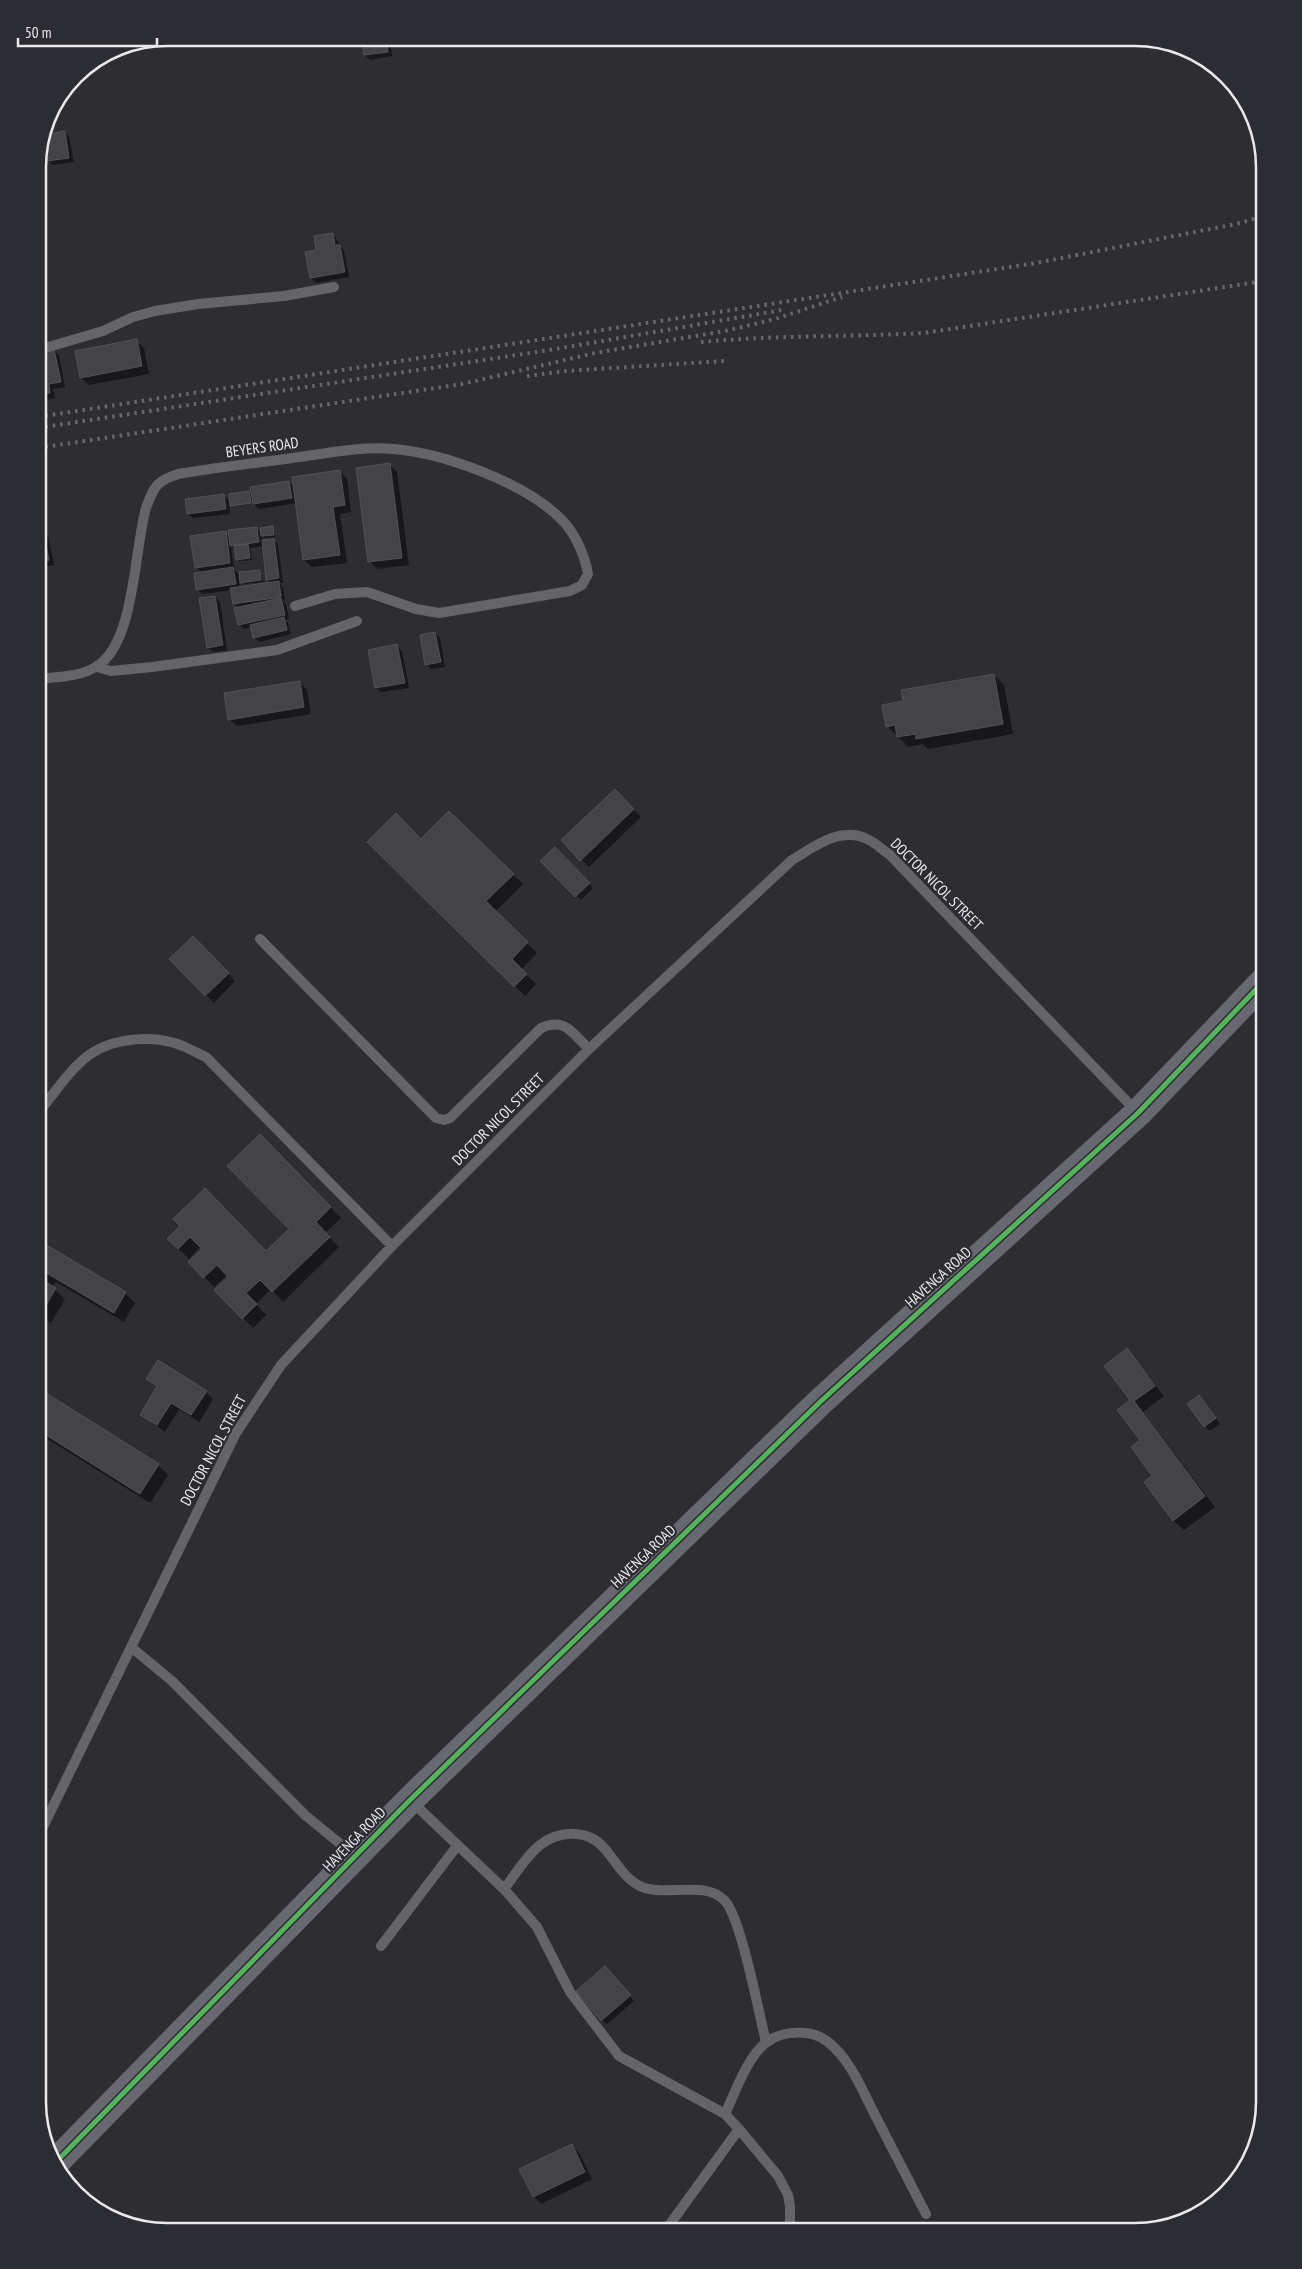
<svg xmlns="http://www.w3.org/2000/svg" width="1302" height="2269" viewBox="0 0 1302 2269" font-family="'PT Sans Narrow',sans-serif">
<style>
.shadow{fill:#0007;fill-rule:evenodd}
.building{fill:#444448;stroke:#535256}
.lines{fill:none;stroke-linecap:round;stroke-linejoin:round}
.lane{stroke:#656568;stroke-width:10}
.secondary{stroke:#686970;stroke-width:28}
.rail{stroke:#68686c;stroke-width:4;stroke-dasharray:2.5 5;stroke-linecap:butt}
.cycleway-casing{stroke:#2c2c33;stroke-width:8}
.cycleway{stroke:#56b35d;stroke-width:5}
.labels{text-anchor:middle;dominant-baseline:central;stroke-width:4.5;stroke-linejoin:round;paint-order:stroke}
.street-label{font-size:15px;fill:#eaeaee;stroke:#2c2c33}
.rim{fill:none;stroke:#eaeaee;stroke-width:2.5}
</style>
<rect width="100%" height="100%" fill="#2d2d32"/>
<path class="shadow" d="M 362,38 L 390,38 L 392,56 L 370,60 L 365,55 Z
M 65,132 L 69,137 L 74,162 L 53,165 L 48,161 Z
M 333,234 L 344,251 L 349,277 L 316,283 L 311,278 L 318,251 Z
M 136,341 L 144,348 L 149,374 L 89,385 L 81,378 Z
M 54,350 L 59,355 L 65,387 L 53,389 L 55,398 L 40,401 L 38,399 L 38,353 Z
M 390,465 L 397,472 L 409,565 L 377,569 L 369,561 Z
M 339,471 L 347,479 L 351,512 L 340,514 L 347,563 L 312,567 L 304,560 L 297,503 L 259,509 L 253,503 L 257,500 L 231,505 L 229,503 L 230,514 L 193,518 L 188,514 L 224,496 L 231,503 L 248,492 L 253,496 L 289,482 L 294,487 Z
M 257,528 L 262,533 L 272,528 L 274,530 L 275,537 L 265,538 L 262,535 L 263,541 L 274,540 L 278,545 L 283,583 L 279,583 L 283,587 L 285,601 L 283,601 L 286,604 L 289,619 L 285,620 L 288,623 L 291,634 L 259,642 L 254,637 L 252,627 L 244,629 L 239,624 L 239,608 L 234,603 L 232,590 L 202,594 L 198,589 L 202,573 L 196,567 L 225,533 L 230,537 ZM 231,546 L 236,550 L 239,561 L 252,560 L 250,548 L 264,546 L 267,579 L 271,583 L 240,588 L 239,579 L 244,584 L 263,582 L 261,573 L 259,571 L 241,576 L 232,568 L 234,567 Z
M 43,531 L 48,536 L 54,565 L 44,567 L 45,574 L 38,575 L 38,532 Z
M 215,597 L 220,602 L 227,650 L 213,652 L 208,647 Z
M 435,633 L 440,638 L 445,667 L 431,669 L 426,664 Z
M 397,646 L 402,651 L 409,688 L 381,692 L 376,688 Z
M 994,675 L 1004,685 L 1013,734 L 928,749 L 923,744 L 908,747 L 887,726 L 904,702 Z
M 299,682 L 307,690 L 311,714 L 237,726 L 229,719 Z
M 615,790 L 641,817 L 589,867 L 562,840 Z
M 449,812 L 523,884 L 495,912 L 537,953 L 521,970 L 536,984 L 525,996 L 369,842 L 421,840 Z
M 555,849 L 593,888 L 581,900 L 542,861 Z
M 193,937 L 235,981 L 214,1003 L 171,959 Z
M 260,1136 L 341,1218 L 325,1233 L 339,1247 L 283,1302 L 271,1289 L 256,1304 L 266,1315 L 253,1328 L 216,1290 L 230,1277 L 228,1274 L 214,1287 L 190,1262 L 204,1249 L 201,1246 L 189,1259 L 169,1239 L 182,1226 L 266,1252 L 290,1229 Z
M 38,1168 L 43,1173 L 38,1185 Z
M 38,1242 L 125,1293 L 135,1303 L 124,1322 L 56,1282 L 52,1287 L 65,1299 L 51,1323 L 38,1315 Z
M 1127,1350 L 1164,1396 L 1143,1412 L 1215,1507 L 1184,1530 L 1173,1520 L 1154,1476 L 1141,1440 L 1131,1400 Z
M 148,1379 L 206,1392 L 213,1399 L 199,1422 L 179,1409 L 165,1432 L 141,1414 L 158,1388 Z
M 38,1389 L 158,1465 L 168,1475 L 150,1503 L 38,1433 Z
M 1204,1402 L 1220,1424 L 1210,1431 L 1205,1426 Z
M 610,1972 L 634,2001 L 607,2024 L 602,2020 Z
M 572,2146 L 579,2153 L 592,2179 L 541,2204 L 534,2196 Z"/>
<path class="building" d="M 361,38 L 386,38 L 388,52 L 364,55 Z
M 65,131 L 69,158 L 47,161 L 43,135 Z
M 333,233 L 335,245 L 340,245 L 345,272 L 310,278 L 305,252 L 316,250 L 314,236 Z
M 137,339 L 142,366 L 80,378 L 75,351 Z
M 54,349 L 61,382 L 49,384 L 50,393 L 38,396 L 38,352 Z
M 390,463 L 402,558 L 368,562 L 356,468 Z
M 340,470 L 345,505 L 333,507 L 340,555 L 303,560 L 292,477 Z
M 289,481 L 292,498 L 253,504 L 250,487 Z
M 249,491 L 251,503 L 230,506 L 229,494 Z
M 224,494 L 226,509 L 187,514 L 185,499 Z
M 273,526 L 274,535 L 261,536 L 260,528 Z
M 257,527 L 259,542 L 230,546 L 228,530 Z
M 43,530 L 49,560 L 40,562 L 41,569 L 38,570 L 38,531 Z
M 226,531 L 230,563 L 195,568 L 190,536 Z
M 274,539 L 279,578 L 266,580 L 262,540 Z
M 248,544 L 250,558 L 236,560 L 234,545 Z
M 233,567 L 236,584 L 196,590 L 194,573 Z
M 260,570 L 261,580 L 240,583 L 239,572 Z
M 279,581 L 281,597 L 233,604 L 230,588 Z
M 215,596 L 223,645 L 207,648 L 199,598 Z
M 281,598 L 285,615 L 238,625 L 234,608 Z
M 284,617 L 287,630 L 253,638 L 250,625 Z
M 435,632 L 441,662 L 425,665 L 420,635 Z
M 397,644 L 405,683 L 375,688 L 368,650 Z
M 994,674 L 1003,724 L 916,739 L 916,734 L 897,737 L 895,725 L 886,727 L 882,705 L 903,701 L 901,690 Z
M 300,681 L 304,707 L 228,720 L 224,693 Z
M 615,789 L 634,809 L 580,861 L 561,840 Z
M 449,811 L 514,874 L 486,901 L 528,942 L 512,959 L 527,974 L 514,987 L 367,842 L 396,813 L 421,839 Z
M 555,847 L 590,883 L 575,897 L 540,861 Z
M 193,936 L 229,973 L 205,996 L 169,959 Z
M 260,1134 L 331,1207 L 316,1222 L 330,1237 L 272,1292 L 260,1280 L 246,1293 L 257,1304 L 242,1319 L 214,1290 L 228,1277 L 217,1265 L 203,1278 L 188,1262 L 202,1249 L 190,1237 L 178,1249 L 167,1239 L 180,1226 L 173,1219 L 205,1188 L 266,1251 L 289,1229 L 227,1166 Z
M 38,1240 L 126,1292 L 114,1313 L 45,1272 L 41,1279 L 56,1288 L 41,1314 L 38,1312 Z
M 1127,1348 L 1155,1386 L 1134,1401 L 1205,1496 L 1173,1521 L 1144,1482 L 1152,1476 L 1131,1447 L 1140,1440 L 1117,1410 L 1130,1400 L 1104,1366 Z
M 158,1360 L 207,1391 L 191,1415 L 171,1403 L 157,1425 L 140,1415 L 157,1386 L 146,1379 Z
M 38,1388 L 159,1464 L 140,1494 L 38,1430 Z
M 1199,1395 L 1216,1418 L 1204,1427 L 1187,1404 Z
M 605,1966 L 631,1995 L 601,2021 L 576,1991 Z
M 572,2144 L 585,2172 L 533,2197 L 519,2169 Z"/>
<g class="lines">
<path class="lane" d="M 38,350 L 103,331 L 133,317 L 155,311 L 198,304 L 284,296 L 334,287
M 97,667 L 111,671 L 152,667 L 277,650 L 357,621
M 38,679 C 57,677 81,677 97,666 C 135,643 134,550 146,508 C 149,500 153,487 161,482 C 166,478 173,476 178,474 C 218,467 259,463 299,457 C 330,453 362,446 393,449 C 444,453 526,483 562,520 C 575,533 585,556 588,574 L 582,585 L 570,591 L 439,613 L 416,609 L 367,592 L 335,594 L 295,606
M 260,939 L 436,1118 L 444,1120 L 450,1118 L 541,1028 C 565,1017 572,1033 589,1049
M 38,1113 C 54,1094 69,1070 89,1055 C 114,1037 158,1034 185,1047 C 192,1050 199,1054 206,1057 L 392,1246
M 131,1647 L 172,1681 L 305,1815 L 355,1856
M 411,1801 L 504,1889 L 537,1927 L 570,1992 L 619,2056 L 725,2114 L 739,2129 L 778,2176 L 788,2195 L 790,2206 L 790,2231
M 38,1837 L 236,1433 L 281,1365 L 392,1246 L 589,1049 L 792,860 C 815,846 842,825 869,840 C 876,843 882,850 889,854 L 1137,1112
M 504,1889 C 515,1875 526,1856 540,1845 C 560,1830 589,1829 605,1849 C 617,1863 626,1882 645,1888 C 669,1896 706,1880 725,1901 C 741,1918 759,2014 766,2042
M 381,1946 L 457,1846
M 725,2114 C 735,2093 748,2055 767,2042 C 783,2030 812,2029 828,2042 C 851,2060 862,2090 875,2115 C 892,2148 909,2181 926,2214
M 665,2231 L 739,2129"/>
<path class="secondary" d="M 55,2163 L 410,1800 L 820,1402 L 1138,1113 L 1264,981"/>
<path class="rail" d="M 701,342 C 776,335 850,337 924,333 L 1264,281
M 527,376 L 566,371 L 724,361
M 38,417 L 1036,263 L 1236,224 L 1264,216
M 38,428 L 556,349 L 782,310
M 38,448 L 462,384 L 595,353 L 725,331 L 775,319 L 842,297"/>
<g class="cycleway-casing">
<path id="cycleway" d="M 55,2163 L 410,1800 L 820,1402 L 1138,1113 L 1264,981"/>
</g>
<use href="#cycleway" class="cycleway"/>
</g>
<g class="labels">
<g class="street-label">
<text transform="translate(262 447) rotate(-8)">BEYERS ROAD</text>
<text transform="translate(937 884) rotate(45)">DOCTOR NICOL STREET</text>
<text transform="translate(498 1119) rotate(-45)">DOCTOR NICOL STREET</text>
<text transform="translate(938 1277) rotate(-42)">HAVENGA ROAD</text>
<text transform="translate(213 1450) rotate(-62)">DOCTOR NICOL STREET</text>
<text transform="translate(643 1556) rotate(-44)">HAVENGA ROAD</text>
<text transform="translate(354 1839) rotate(-46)">HAVENGA ROAD</text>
</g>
</g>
<path d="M0 0H1302V2269H0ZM167 46H1135A121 121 0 0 1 1256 167V2102A121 121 0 0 1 1135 2223H167A121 121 0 0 1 46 2102V167A121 121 0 0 1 167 46Z" fill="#2c2c33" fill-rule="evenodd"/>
<path class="rim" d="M167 46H1135A121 121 0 0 1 1256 167V2102A121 121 0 0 1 1135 2223H167A121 121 0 0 1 46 2102V167A121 121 0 0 1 167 46Z"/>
<path d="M18 38v8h139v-8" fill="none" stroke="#eaeaee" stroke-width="2.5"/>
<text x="25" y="38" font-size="15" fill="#eaeaee" stroke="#2c2c33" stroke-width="4" paint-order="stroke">50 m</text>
</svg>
